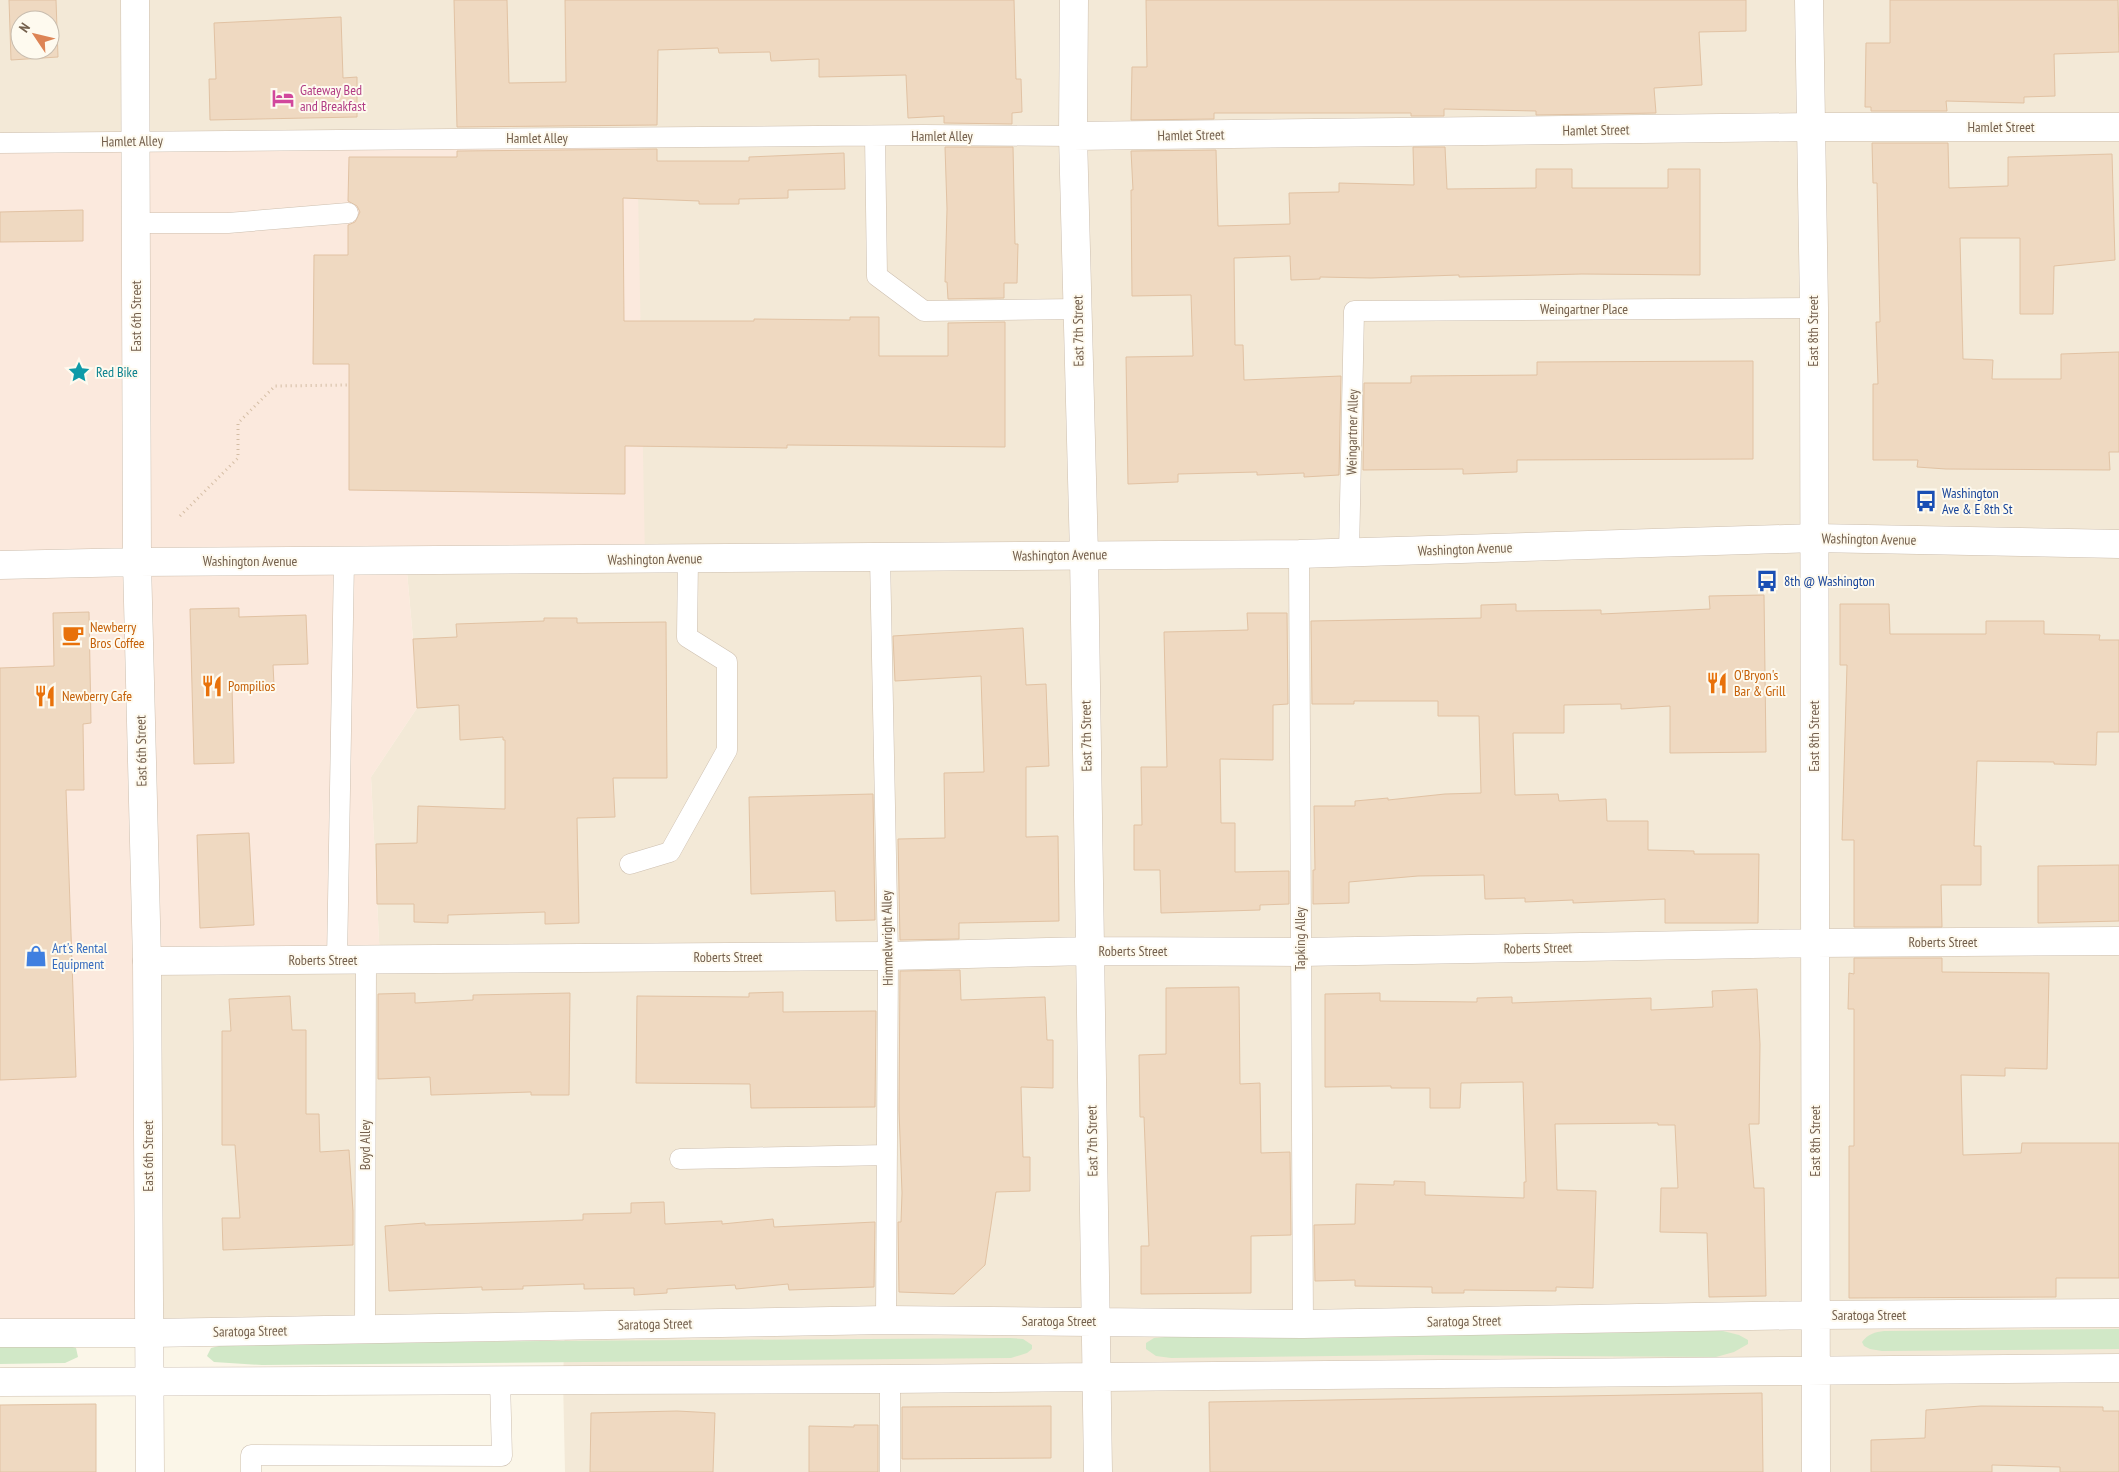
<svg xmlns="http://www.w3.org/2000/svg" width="2119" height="1472" viewBox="0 0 2119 1472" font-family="'PT Sans Narrow',sans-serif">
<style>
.residential{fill:#f3e9d7;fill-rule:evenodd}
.commercial{fill:#fbe9dd}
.green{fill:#d1e8c7}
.building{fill:#efd9c1;stroke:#e1c2a3;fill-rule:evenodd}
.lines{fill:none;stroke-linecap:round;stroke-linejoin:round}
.service-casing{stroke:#cdbfaf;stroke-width:21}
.minor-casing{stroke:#cdbfaf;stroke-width:29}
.tertiary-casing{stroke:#cdbfaf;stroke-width:29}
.path{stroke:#d4bda4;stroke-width:3;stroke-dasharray:1 4;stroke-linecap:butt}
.service{stroke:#fff;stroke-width:20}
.minor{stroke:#fff;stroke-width:28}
.tertiary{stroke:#fff;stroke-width:28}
.labels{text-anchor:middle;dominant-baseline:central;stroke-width:4;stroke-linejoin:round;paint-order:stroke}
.hotel-label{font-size:14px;fill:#b23c85;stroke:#fefaef;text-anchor:start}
.street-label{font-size:14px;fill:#74604d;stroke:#fefaef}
.culture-label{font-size:14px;fill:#0d838f;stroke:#fefaef;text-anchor:start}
.transit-label{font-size:14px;fill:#164399;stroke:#fefaef;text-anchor:start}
.food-label{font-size:14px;fill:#c56008;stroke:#fefaef;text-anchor:start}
.shop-label{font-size:14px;fill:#366cbe;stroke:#fefaef;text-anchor:start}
</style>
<rect width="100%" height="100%" fill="#fbf6e8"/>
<path class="residential" d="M 0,0 L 2119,0 L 2119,1472 L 565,1472 L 563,1379 L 565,1326 L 150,1333 L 147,961 L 380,960 L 371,777 L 417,708 L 413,639 L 406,561 L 0,143 ZM 20,20 L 50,20 L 50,50 L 20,50 Z"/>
<path class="commercial" d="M 637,137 L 645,559 L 406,561 L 413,639 L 417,708 L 371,777 L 380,960 L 147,962 L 150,1333 L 0,1333 L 0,143 Z"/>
<path class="green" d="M 2119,1329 L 2119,1349 L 1882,1351 L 1870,1349 L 1864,1346 L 1862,1342 C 1868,1334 1875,1332 1884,1331 Z
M 1723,1331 L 1739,1335 L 1748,1340 L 1748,1344 L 1734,1352 L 1716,1357 L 1420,1355 L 1171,1358 L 1156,1356 L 1146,1349 L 1146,1343 L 1154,1338 L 1165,1337 Z
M 1010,1338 L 1023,1339 L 1032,1345 L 1032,1349 L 1027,1353 L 1011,1358 L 262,1365 L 214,1362 L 207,1356 L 211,1348 L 223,1345 L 248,1343 Z
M 0,1345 L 69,1346 L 76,1348 L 78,1357 L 65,1363 L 0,1364 Z"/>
<path class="building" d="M 9,0 L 56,0 L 58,57 L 11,60 ZM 20,20 L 50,20 L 50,50 L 20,50 Z
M 454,0 L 507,0 L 509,83 L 566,82 L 565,0 L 1014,0 L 1016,79 L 1021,79 L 1022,112 L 1012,113 L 1012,124 L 944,123 L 944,116 L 908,118 L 906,75 L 819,77 L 819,59 L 771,61 L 770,52 L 719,53 L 718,48 L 658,50 L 657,125 L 457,127 Z
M 1146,0 L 1746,0 L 1746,31 L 1699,32 L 1702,85 L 1654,88 L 1656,113 L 1536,115 L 1536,111 L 1444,109 L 1444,116 L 1411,116 L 1411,113 L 1214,113 L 1214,119 L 1131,120 L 1132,67 L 1147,67 Z
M 1890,0 L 2118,0 L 2119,52 L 2054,54 L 2055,96 L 2024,97 L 2024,103 L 1946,101 L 1947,111 L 1871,111 L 1871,107 L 1865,107 L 1866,43 L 1890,43 Z
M 341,17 L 343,78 L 357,77 L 357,117 L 210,120 L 209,79 L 216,79 L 214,23 Z
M 1872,143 L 1948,143 L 1949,188 L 2008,186 L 2008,157 L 2112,154 L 2115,260 L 2054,266 L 2053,314 L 2020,314 L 2020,238 L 1960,238 L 1963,359 L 1993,360 L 1992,379 L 2061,379 L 2061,354 L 2119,352 L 2119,452 L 2109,452 L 2110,470 L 1946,469 L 1917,467 L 1918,460 L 1873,460 L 1873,384 L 1878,384 L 1876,322 L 1880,322 L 1877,183 L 1873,183 Z
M 945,147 L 1013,147 L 1015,244 L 1018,244 L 1017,283 L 1004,283 L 1004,298 L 948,299 L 947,282 L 945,282 L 947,209 Z
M 1413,147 L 1445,147 L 1447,189 L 1536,188 L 1536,169 L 1572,169 L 1572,188 L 1668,188 L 1668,169 L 1700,169 L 1700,275 L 1582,274 L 1459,277 L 1459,275 L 1371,278 L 1320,277 L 1320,279 L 1291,280 L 1290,256 L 1234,258 L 1235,345 L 1243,345 L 1244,380 L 1341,376 L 1339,475 L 1304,477 L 1304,473 L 1257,475 L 1257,472 L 1178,474 L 1178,482 L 1128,484 L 1126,357 L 1193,356 L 1191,295 L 1132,296 L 1131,190 L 1133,190 L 1131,151 L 1216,150 L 1218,226 L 1290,224 L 1289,193 L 1339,192 L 1339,183 L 1414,185 Z
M 657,149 L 657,161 L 749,161 L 749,157 L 844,153 L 845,189 L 788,190 L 788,198 L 739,199 L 739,204 L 699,204 L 699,201 L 623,198 L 624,321 L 754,321 L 754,319 L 850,320 L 850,317 L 879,317 L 879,356 L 948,356 L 948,323 L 1005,322 L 1005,447 L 787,445 L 787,448 L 625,446 L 625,494 L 349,490 L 349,364 L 313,364 L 314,255 L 348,255 L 348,225 L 355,222 L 360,212 L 357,206 L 348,201 L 349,157 L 457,157 L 457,151 Z
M 83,210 L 83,241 L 0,242 L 0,212 Z
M 1753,361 L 1753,459 L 1517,460 L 1517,472 L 1463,474 L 1463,469 L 1363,470 L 1364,383 L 1411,383 L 1411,376 L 1537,375 L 1537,362 Z
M 1764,595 L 1766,752 L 1670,753 L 1670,706 L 1621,709 L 1621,704 L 1564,705 L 1564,733 L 1513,733 L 1515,795 L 1558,794 L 1559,801 L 1606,799 L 1607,821 L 1648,821 L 1648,850 L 1694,851 L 1694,854 L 1759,854 L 1758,923 L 1665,923 L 1665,899 L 1573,903 L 1573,900 L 1525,902 L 1525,898 L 1485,899 L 1484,875 L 1418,876 L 1349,882 L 1349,903 L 1313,904 L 1313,870 L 1315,870 L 1314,806 L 1355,806 L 1355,801 L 1388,798 L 1388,800 L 1445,794 L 1481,793 L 1479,716 L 1438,716 L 1438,701 L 1354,701 L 1354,704 L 1312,704 L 1311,621 L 1481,618 L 1481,605 L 1516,604 L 1516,611 L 1601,610 L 1601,614 L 1710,609 L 1709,596 Z
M 1840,604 L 1889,604 L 1890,634 L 1986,634 L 1986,621 L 2044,621 L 2044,634 L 2100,635 L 2099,640 L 2119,640 L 2119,732 L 2097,732 L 2096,765 L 2054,764 L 2054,762 L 1977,761 L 1974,846 L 1981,846 L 1981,885 L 1941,885 L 1942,927 L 1854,927 L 1854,840 L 1842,840 L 1847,665 L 1840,665 Z
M 239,608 L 239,617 L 306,615 L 308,664 L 273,665 L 274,685 L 232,687 L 234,763 L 194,764 L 190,609 Z
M 89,612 L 91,723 L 83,724 L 84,790 L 66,790 L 76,1077 L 0,1080 L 0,668 L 54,666 L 53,613 Z
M 1247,613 L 1287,613 L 1288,704 L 1273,705 L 1273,760 L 1220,759 L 1221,823 L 1235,823 L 1235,872 L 1289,871 L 1289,904 L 1260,905 L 1260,910 L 1161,913 L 1160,870 L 1134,870 L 1134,825 L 1142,825 L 1141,767 L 1167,767 L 1164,632 L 1248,630 Z
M 544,618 L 577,618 L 577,623 L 666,622 L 667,778 L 613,778 L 615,817 L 577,818 L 579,923 L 545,924 L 545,912 L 448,915 L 448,923 L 414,922 L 414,904 L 377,904 L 376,844 L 417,843 L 418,806 L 505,809 L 505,740 L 503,740 L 503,737 L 460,740 L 459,705 L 417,708 L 413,639 L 457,637 L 456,624 L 544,621 Z
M 1023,628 L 1026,685 L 1046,684 L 1049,766 L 1026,767 L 1026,837 L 1058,836 L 1059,921 L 959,923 L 959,939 L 900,940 L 898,839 L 945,838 L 944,773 L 984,772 L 981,676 L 895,681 L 893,636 Z
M 873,794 L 875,920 L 836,921 L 835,891 L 751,894 L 749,797 Z
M 249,833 L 254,925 L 200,928 L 197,835 Z
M 2119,865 L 2119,921 L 2038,923 L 2038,866 Z
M 1854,958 L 1942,958 L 1942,972 L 2049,973 L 2047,1069 L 2005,1068 L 2005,1076 L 1961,1075 L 1963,1155 L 2021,1153 L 2022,1143 L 2119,1143 L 2119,1278 L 2056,1278 L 2056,1297 L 1849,1298 L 1849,1146 L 1854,1146 L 1854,1009 L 1848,1009 L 1849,973 L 1854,974 Z
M 960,970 L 961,1000 L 1045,997 L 1047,1040 L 1053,1040 L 1053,1088 L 1021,1087 L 1023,1157 L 1030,1157 L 1030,1191 L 996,1192 L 985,1265 L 954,1294 L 899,1292 L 898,1222 L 901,1222 L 902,1193 L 899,1110 L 900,971 Z
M 1239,987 L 1240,1084 L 1260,1083 L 1261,1153 L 1290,1152 L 1291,1235 L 1251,1236 L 1251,1293 L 1141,1294 L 1141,1246 L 1149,1246 L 1144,1117 L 1140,1117 L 1139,1055 L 1166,1054 L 1166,988 Z
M 1757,989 L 1760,1044 L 1759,1124 L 1749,1124 L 1754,1188 L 1764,1188 L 1766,1296 L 1709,1297 L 1707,1233 L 1660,1232 L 1661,1188 L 1678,1188 L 1675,1125 L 1658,1125 L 1658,1123 L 1555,1124 L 1557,1190 L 1596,1191 L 1593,1288 L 1556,1287 L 1556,1291 L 1464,1290 L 1464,1293 L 1432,1293 L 1432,1287 L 1355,1286 L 1355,1280 L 1315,1281 L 1314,1225 L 1355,1224 L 1356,1184 L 1394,1185 L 1394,1181 L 1425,1182 L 1425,1195 L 1524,1198 L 1524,1182 L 1526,1182 L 1523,1082 L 1461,1083 L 1460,1108 L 1430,1108 L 1430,1088 L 1391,1088 L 1391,1086 L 1325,1087 L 1325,994 L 1380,993 L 1380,1001 L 1477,1002 L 1477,998 L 1512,997 L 1512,1003 L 1651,998 L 1651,1010 L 1713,1007 L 1712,991 Z
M 783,992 L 783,1012 L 876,1011 L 875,1107 L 751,1108 L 750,1084 L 636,1083 L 637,996 L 749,997 L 749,993 Z
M 415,993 L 415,1003 L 473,1000 L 473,995 L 570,993 L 569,1095 L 531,1095 L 531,1092 L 431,1095 L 430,1077 L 378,1079 L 378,994 Z
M 290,996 L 292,1030 L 306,1030 L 306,1114 L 319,1114 L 320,1152 L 349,1150 L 353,1211 L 353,1245 L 223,1250 L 222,1218 L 240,1218 L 235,1145 L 222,1145 L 222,1031 L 231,1031 L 229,999 Z
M 664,1202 L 665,1224 L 722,1221 L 722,1224 L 773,1219 L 774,1227 L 875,1222 L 874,1287 L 789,1290 L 788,1284 L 736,1289 L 735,1285 L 667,1289 L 667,1293 L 634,1295 L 634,1288 L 584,1289 L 584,1284 L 523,1286 L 523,1289 L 482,1290 L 482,1287 L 389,1291 L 385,1226 L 425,1223 L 425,1225 L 583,1220 L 583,1214 L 631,1213 L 631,1203 Z
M 1762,1393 L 1763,1472 L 1210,1472 L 1209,1402 Z
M 96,1404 L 96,1472 L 0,1472 L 0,1405 Z
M 1051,1406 L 1051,1458 L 902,1459 L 902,1407 Z
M 1981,1406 L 2103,1407 L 2103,1411 L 2119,1411 L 2119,1472 L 2060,1472 L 2060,1467 L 1992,1465 L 1992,1472 L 1871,1472 L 1871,1440 L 1925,1438 L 1926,1410 Z
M 677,1411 L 715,1413 L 713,1472 L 590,1472 L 591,1413 Z
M 854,1425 L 878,1425 L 878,1472 L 809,1472 L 809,1426 L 854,1427 Z"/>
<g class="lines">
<g class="service-casing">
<path id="service" d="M 875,136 L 877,276 L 924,311 L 1078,309
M 0,143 L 923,135 L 1073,136
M 135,223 L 228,223 L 348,213
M 1349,553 L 1354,311 L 1814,308
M 1299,554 L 1303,1324
M 880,557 L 888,956 L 886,1320
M 630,864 L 670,852 L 727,750 L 727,662 L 687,637 L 688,559
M 337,960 L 344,561
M 680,1159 L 887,1155
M 365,1329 L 366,960
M 890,1379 L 890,1472
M 251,1472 L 251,1455 L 502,1456 L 500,1380"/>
</g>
<g class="minor-casing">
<path id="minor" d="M 1074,0 L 1073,136 L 1084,554 L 1098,1472
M 1809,0 L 1814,308 L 1816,1472
M 1073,136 L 1810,127 L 2119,127
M 147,961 L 888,956 L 1089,951 L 1300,952 L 1815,943 L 2119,941
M 0,1333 L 150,1333 L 886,1320 L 1303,1324 L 1815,1315 L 2119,1313
M 0,1382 L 890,1379 L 2119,1368"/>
</g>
<g class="tertiary-casing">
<path id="tertiary" d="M 135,0 L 137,562 L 147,961 L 150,1472
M 0,565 L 137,562 L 1299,554 L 1815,538 L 2119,544"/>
</g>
<path class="path" d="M 180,516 L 238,458 L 238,423 L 275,386 L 349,385"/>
<use href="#service" class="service"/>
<use href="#minor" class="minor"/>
<use href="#tertiary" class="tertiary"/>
</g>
<defs>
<g id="hotel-bare" transform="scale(1.725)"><path d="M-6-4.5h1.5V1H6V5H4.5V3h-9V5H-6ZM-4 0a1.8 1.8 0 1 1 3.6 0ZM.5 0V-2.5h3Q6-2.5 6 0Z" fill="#d1479c" stroke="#fefaef" stroke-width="2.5" paint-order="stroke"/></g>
<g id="sight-bare" transform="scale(1.725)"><path d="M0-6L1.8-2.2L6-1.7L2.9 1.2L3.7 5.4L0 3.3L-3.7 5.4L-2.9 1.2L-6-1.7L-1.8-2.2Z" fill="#0f9aa8" stroke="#fefaef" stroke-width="2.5" paint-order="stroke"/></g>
<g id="bus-bare" transform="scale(1.725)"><path d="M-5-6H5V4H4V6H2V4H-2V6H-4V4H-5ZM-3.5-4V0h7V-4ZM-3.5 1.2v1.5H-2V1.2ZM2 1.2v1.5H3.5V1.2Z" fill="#1a4fb4" stroke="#fefaef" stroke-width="2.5" paint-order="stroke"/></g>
<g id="cafe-bare" transform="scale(1.725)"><path d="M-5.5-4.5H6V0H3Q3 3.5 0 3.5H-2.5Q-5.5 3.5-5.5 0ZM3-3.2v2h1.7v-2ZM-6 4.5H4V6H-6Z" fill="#e8710a" stroke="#fefaef" stroke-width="2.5" paint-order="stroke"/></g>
<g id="restaurant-bare" transform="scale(1.725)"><path d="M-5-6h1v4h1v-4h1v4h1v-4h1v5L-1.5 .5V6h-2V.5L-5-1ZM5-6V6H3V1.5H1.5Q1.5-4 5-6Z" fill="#e8710a" stroke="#fefaef" stroke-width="2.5" paint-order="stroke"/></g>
<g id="shop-bare" transform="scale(1.725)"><path d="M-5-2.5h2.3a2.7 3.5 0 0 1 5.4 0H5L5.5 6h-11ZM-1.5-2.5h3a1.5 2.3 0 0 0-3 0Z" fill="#3f7fe0" stroke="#fefaef" stroke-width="2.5" paint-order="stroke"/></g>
</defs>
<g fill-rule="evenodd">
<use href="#hotel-bare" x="283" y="98"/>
<use href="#sight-bare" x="79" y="372"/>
<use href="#bus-bare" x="1926" y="501"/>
<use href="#bus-bare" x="1767" y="581"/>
<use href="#cafe-bare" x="73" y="635"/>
<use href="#restaurant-bare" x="1717" y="683"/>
<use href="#restaurant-bare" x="212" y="686"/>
<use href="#restaurant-bare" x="45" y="696"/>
<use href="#shop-bare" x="36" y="956"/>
</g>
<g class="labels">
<g class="hotel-label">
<text x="300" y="90">Gateway Bed<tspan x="300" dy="16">and Breakfast</tspan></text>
</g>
<g class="street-label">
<text x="2001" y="127">Hamlet Street</text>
<text transform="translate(1596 130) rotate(-1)">Hamlet Street</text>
<text transform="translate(1191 135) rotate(-1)">Hamlet Street</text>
<text x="942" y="136">Hamlet Alley</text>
<text x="537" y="138">Hamlet Alley</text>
<text transform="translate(132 141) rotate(-1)">Hamlet Alley</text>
<text x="1584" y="309">Weingartner Place</text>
<text transform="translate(136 316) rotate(-90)">East 6th Street</text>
<text transform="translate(1078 331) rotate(-91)">East 7th Street</text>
<text transform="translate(1813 331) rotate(-90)">East 8th Street</text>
<text transform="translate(1352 432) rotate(-89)">Weingartner Alley</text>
<text transform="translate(1869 539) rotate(1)">Washington Avenue</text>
<text transform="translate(1465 549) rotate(-2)">Washington Avenue</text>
<text transform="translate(1060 555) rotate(-1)">Washington Avenue</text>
<text transform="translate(655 559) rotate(-1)">Washington Avenue</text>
<text x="250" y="561">Washington Avenue</text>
<text transform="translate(1086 736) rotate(-91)">East 7th Street</text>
<text transform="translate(1814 736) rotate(-90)">East 8th Street</text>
<text transform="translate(141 751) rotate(-91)">East 6th Street</text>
<text transform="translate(887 938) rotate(-91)">Himmelwright Alley</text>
<text transform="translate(1300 939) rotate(-90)">Tapking Alley</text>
<text x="1943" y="942">Roberts Street</text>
<text transform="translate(1538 948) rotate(-1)">Roberts Street</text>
<text x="1133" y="951">Roberts Street</text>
<text x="728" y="957">Roberts Street</text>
<text x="323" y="960">Roberts Street</text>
<text transform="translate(1092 1141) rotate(-91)">East 7th Street</text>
<text transform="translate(1815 1141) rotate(-90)">East 8th Street</text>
<text transform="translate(365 1145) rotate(-90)">Boyd Alley</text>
<text transform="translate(148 1156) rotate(-90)">East 6th Street</text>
<text x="1869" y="1315">Saratoga Street</text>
<text x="1059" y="1321">Saratoga Street</text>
<text transform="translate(1464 1321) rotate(-1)">Saratoga Street</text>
<text transform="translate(655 1324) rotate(-1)">Saratoga Street</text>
<text transform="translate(250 1331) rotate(-1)">Saratoga Street</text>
</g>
<g class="culture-label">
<text x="96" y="372">Red Bike</text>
</g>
<g class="transit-label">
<text x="1942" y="493">Washington<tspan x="1942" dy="16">Ave &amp; E 8th St</tspan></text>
<text x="1784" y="581">8th @ Washington</text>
</g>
<g class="food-label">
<text x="90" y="627">Newberry<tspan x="90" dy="16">Bros Coffee</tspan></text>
<text x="1734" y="675">O'Bryon's<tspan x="1734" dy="16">Bar &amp; Grill</tspan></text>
<text x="228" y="686">Pompilios</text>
<text x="62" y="696">Newberry Cafe</text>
</g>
<g class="shop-label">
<text x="52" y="948">Art's Rental<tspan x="52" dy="16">Equipment</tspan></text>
</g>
</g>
<g transform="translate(35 35) rotate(305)"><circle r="24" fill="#fefaef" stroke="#c7bcae"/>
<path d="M0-4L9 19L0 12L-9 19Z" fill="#dd8455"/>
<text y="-8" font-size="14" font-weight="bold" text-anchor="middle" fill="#74604d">N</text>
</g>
</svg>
